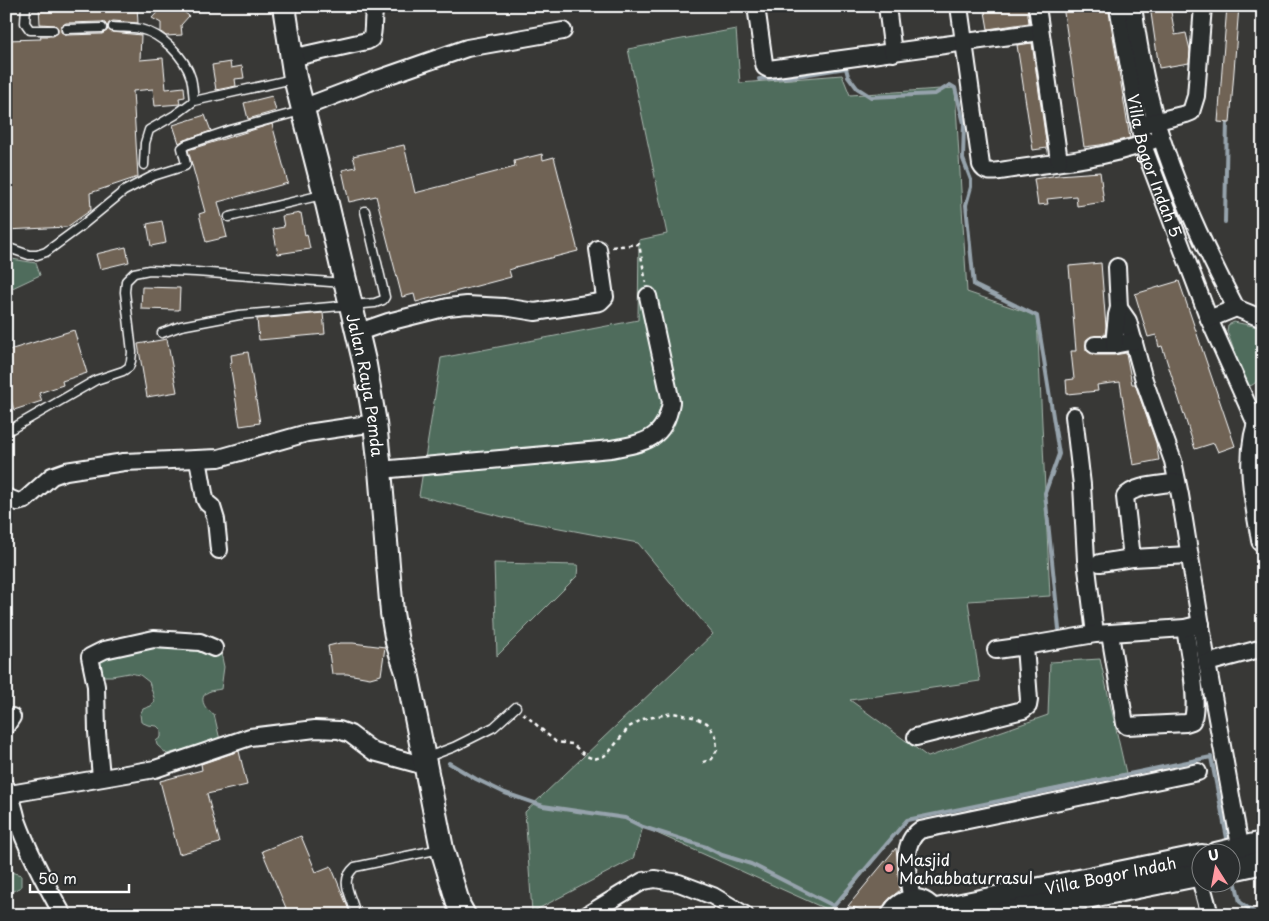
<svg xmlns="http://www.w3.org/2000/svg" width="1269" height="921" viewBox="0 0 1269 921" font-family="'Playpen Sans',sans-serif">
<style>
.green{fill:#506c5c;stroke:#a8b6ae}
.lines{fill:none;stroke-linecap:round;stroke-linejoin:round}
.stream{stroke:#96a3ac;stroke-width:4}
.building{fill:#6f6355;stroke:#fff}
.lane-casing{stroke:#fff;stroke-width:11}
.street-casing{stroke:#fff;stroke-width:20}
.secondary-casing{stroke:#fff;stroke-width:26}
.path{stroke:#fff;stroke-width:2.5;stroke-dasharray:4 4;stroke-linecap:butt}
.lane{stroke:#2a2d2e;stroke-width:8}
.street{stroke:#2a2d2e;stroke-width:16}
.secondary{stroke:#2a2d2e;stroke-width:22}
.poi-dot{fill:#ff9aa2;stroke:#2a2d2e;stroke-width:2}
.labels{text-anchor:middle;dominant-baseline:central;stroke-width:5;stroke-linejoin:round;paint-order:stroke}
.street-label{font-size:16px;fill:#fff;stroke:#2a2d2e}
.poi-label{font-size:16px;fill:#fff;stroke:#2a2d2e;text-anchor:start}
</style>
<rect width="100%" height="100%" fill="#383836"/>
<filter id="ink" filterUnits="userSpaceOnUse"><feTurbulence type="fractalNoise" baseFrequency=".02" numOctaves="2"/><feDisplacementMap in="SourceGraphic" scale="10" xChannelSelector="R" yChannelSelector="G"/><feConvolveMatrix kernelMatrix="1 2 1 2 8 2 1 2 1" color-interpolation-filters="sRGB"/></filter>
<g filter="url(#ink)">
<path class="green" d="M 736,29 L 740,83 L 842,75 L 850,95 L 955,88 L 967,292 L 1037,316 L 1050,596 L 968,601 L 980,681 L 850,700 L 928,757 L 1048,715 L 1050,662 L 1100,659 L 1126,773 L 907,820 L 843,899 L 828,910 L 643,827 L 633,859 L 532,912 L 525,812 L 713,634 L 638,543 L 507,518 L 419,496 L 441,358 L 638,320 L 639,240 L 667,234 L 628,49 Z
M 6,258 L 36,263 L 40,275 L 6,291 Z
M 1234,322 L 1263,328 C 1263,341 1266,386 1248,386 L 1245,382 L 1227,331 L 1228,325 Z
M 494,563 L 578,565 L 577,576 L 497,656 Z
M 197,642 L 221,653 L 224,667 L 221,689 C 217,690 212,690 208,692 C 197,698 206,711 214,714 L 220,740 L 167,754 L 157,745 L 156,741 L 161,737 L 161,730 L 157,726 L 148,725 L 141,722 L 140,714 L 143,709 L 151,706 L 155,701 L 149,682 L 140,675 L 129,673 L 112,676 L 101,676 L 92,658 L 109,652 Z
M 6,862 L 11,872 L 21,875 L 21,887 L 7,894 L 6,898 Z"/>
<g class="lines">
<path class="stream" d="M 759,79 L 790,77 L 846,68 L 848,76 L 857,88 L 871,97 L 935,94 L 950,85 L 955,88 L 964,123 L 963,159 L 971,180 L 971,187 L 966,205 L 974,285 L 1037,316 L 1059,454 L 1045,493 L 1059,629
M 1225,222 L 1227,119
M 449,763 L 476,779 L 505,793 L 543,806 L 625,818 L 643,827 L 706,847 L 722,855 L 751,864 L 834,906 L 907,820 L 1211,757 L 1228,843
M 1234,876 L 1240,902 L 1258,915"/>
</g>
<path class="building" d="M 39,6 L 137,6 L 138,23 L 113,21 L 109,23 L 107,27 L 105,23 L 102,22 L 66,23 L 61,26 L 61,32 L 66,35 L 102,34 L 107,31 L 108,28 L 112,32 L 141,35 L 140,60 L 163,58 L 166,89 L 184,87 L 185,97 L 179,98 L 180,104 L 155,106 L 153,89 L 133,91 L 138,177 L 90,193 L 91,210 L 67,227 L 6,230 L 6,40 L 41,39 L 40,36 L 53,36 L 58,33 L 58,28 L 55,25 L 40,24 Z
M 163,6 L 177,6 L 189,16 L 181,25 L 182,35 L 166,36 L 161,32 L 161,23 L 152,18 Z
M 984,6 L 1027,6 L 1029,23 L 988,29 Z
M 1063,6 L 1108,6 L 1130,138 L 1100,145 L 1084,147 Z
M 1150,6 L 1170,6 L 1175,35 L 1186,33 L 1190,50 L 1189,63 L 1159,68 Z
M 1227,6 L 1239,6 L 1230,123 L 1218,122 Z
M 1032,43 L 1047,148 L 1033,150 L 1017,45 Z
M 230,62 L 231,68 L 242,66 L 244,78 L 235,79 L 236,86 L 216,90 L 212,65 Z
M 272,96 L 276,111 L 248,119 L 244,103 Z
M 205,115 L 211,131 L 184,140 L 179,143 L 173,125 Z
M 272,124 L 288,183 L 218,202 L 227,237 L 206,242 L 199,214 L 205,212 L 188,150 Z
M 404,145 L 415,193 L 515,167 L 514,161 L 542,154 L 543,160 L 554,157 L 578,251 L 515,267 L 515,268 L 509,270 L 511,277 L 416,302 L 414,294 L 402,297 L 376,196 L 349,202 L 342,170 L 356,167 L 353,156 Z
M 1100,172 L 1104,202 L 1077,206 L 1076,196 L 1047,199 L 1048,204 L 1038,205 L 1034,179 L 1058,175 Z
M 301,213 L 305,235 L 307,234 L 310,249 L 278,254 L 273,229 L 284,227 L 282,216 Z
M 162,221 L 166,243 L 151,246 L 147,224 Z
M 126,247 L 129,262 L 100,269 L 96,254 Z
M 1101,263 L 1106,327 L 1105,335 L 1090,337 L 1086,340 L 1086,350 L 1090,353 L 1095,355 L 1114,355 L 1126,353 L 1132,384 L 1135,384 L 1156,443 L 1159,460 L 1133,465 L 1120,382 L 1097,385 L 1098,391 L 1067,394 L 1066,380 L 1074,379 L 1071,351 L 1076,351 L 1069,266 Z
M 1179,281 L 1235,446 L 1218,452 L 1214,443 L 1195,449 L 1162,346 L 1159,347 L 1156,335 L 1148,337 L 1135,294 Z
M 142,287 L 180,288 L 179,310 L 141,309 Z
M 323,313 L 325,334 L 259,340 L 257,319 Z
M 74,330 L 87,373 L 62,381 L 63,385 L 39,393 L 42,401 L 14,410 L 10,396 L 6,397 L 6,351 Z
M 167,339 L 177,392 L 147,397 L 138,344 Z
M 248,352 L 260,423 L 240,426 L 230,364 L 232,363 L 231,355 Z
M 340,643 L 353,643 L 385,647 L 381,675 L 370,678 L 347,674 L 332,674 L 328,646 Z
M 239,751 L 247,785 L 207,794 L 220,843 L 179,854 L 160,781 L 202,770 L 201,764 Z
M 301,836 L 316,872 L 331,866 L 351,915 L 289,915 L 262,851 Z
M 896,848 L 900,890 L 886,902 L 880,915 L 848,906 Z"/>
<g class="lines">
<g class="lane-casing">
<path id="lane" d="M 26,6 L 25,23 L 30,30 L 53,30
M 113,27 C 122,28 132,27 140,29 C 162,34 185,57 191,78 C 193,85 193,94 194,101 L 293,79
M 66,29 L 102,28
M 144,165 L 145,143 L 149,130 L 175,115 L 194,101
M 229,217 L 322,195
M 6,247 L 29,255 L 37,255 L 46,252 L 80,227 L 124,191 L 153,176 L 185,166 L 186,164 L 182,148 L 186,145 L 230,130 L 301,111
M 162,333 L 181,326 L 239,315 L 375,303 L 383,300 L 385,297 L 365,211
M 6,432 L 96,380 L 123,371 L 129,367 L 131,361 L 132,352 L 125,292 L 126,281 L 134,273 L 149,270 L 196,272 L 344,283
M 425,758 L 454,747 L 494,727 L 516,707
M 354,908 C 349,891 340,880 355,867 L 440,849"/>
</g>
<g class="street-casing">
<g id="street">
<path d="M 756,6 L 764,63 L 765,67 L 769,69 L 1040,32"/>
<path d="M 887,6 L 893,53"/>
<path d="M 959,6 L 981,165 C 985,173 992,172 1000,171 C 1054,162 1111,159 1161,137"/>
<path d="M 1037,6 L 1059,161"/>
<path id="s1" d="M 1118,6 L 1143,145 L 1209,319 L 1257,426"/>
<path d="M 1133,6 C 1139,50 1147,95 1161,137 C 1180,196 1207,253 1236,308"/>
<path d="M 291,58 L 367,41 L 371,39 C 375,28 371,17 376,6"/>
<path d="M 302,108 L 378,79 L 467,48 L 563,31"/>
<path d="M 1145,124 L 1186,114 L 1191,112 L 1196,96 L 1203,6"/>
<path d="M 1117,267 L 1119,308 L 1128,321 L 1144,380 L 1173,461 L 1180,495 L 1207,663 L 1242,857"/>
<path d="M 1209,319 L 1236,308 L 1263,319"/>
<path d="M 356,333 L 388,322 L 448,307 L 467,305 L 504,307 L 535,312 L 600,302 L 605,297 L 598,249"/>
<path d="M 1095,345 L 1114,345 L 1134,341"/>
<path d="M 1114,345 L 1117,315 L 1119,308"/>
<path d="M 1074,416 L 1082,485 L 1086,560 L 1095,634"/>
<path d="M 198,459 L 205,499 L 207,503 L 212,507 L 216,520 L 219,550"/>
<path d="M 380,470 L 611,449 C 644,443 665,440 671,402 L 648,296"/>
<path d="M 1177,482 C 1162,485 1133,485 1125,497 L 1132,558 L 1189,555"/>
<path d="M 6,497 L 18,502 L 25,500 L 52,476 L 66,471 L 124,462 L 219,458 L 307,433 L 375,423"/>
<path d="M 1100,563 L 1132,558"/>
<path d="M 1110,634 L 1125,724 L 1127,726 L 1186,723 L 1192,721 C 1200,703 1188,649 1185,628"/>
<path d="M 996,650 L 1025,646"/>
<path d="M 1207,663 L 1263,648"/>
<path d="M 6,726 L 12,717"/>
<path d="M 916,737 L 1023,710 L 1028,706 L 1029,700 L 1025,646 L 1095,634 L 1185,628 L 1201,624"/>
<path d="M 101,777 L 97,732 L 96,686 L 90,657 L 104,650 L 154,639 L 200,642 L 214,648"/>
<path d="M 6,787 C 12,797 14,809 17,820 C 29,853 46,885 63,915"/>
<path d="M 10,794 L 155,769 L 250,737 L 315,729 L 339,730 L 350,734 L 374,752 L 425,766"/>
<path d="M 1196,864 L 1210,915"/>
<path d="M 912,901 C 909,879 898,845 920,830 L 1198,772"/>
<path d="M 587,915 L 643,881 L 655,879 L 679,883 L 713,896 L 745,915"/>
</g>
</g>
<g class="secondary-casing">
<g id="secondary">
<path id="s2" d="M 284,6 L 295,78 L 325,195 L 365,365 L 375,423 L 380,470 L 392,613 L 397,642 L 407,672 L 442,849 L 459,906 L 464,915"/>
<path d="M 1263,413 C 1245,453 1256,499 1263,540"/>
<path d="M 1216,854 L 1263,843"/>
<path d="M 1232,869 L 1263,862"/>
<path id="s3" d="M 932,911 L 1202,856"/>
<path d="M 893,915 C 902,897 926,896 934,915"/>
<path d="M 996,915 L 1202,874"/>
</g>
</g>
<path class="path" d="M 612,247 L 639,244 L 646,283
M 523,713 L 556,742 L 572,744 L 586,756 L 594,759 L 604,756 L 610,751 L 629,727 L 643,719 L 673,713 L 693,717 L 707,723 L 716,736 L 717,750 L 712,759 L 701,763"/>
<use href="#lane" class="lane"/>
<use href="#street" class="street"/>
<use href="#secondary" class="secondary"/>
</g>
</g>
<circle class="poi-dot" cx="889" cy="868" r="5"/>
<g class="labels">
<g class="street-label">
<text stroke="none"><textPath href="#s1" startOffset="164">Villa Bogor Indah 5</textPath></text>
<text stroke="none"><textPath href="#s2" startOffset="388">Jalan Raya Pemda</textPath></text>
<text stroke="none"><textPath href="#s3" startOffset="182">Villa Bogor Indah</textPath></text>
</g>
<g class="poi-label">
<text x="899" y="859">Masjid<tspan x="899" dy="18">Mahabbaturrasul</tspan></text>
</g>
</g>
<rect width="1269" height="921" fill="none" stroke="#2a2d2e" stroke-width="25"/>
<rect x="12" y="12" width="1244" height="896" fill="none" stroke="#fff" stroke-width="2" filter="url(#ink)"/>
<g transform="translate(1216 868) rotate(349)"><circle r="24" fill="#2a2d2e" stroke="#7f8182"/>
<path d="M0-4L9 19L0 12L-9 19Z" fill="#ff9aa2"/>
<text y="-8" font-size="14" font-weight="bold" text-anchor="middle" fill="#ffffff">U</text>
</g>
<path d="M30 884v8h99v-8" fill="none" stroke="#ffffff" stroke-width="2.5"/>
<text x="38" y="884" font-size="15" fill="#ffffff" stroke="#2a2d2e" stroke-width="4" paint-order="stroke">50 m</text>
</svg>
